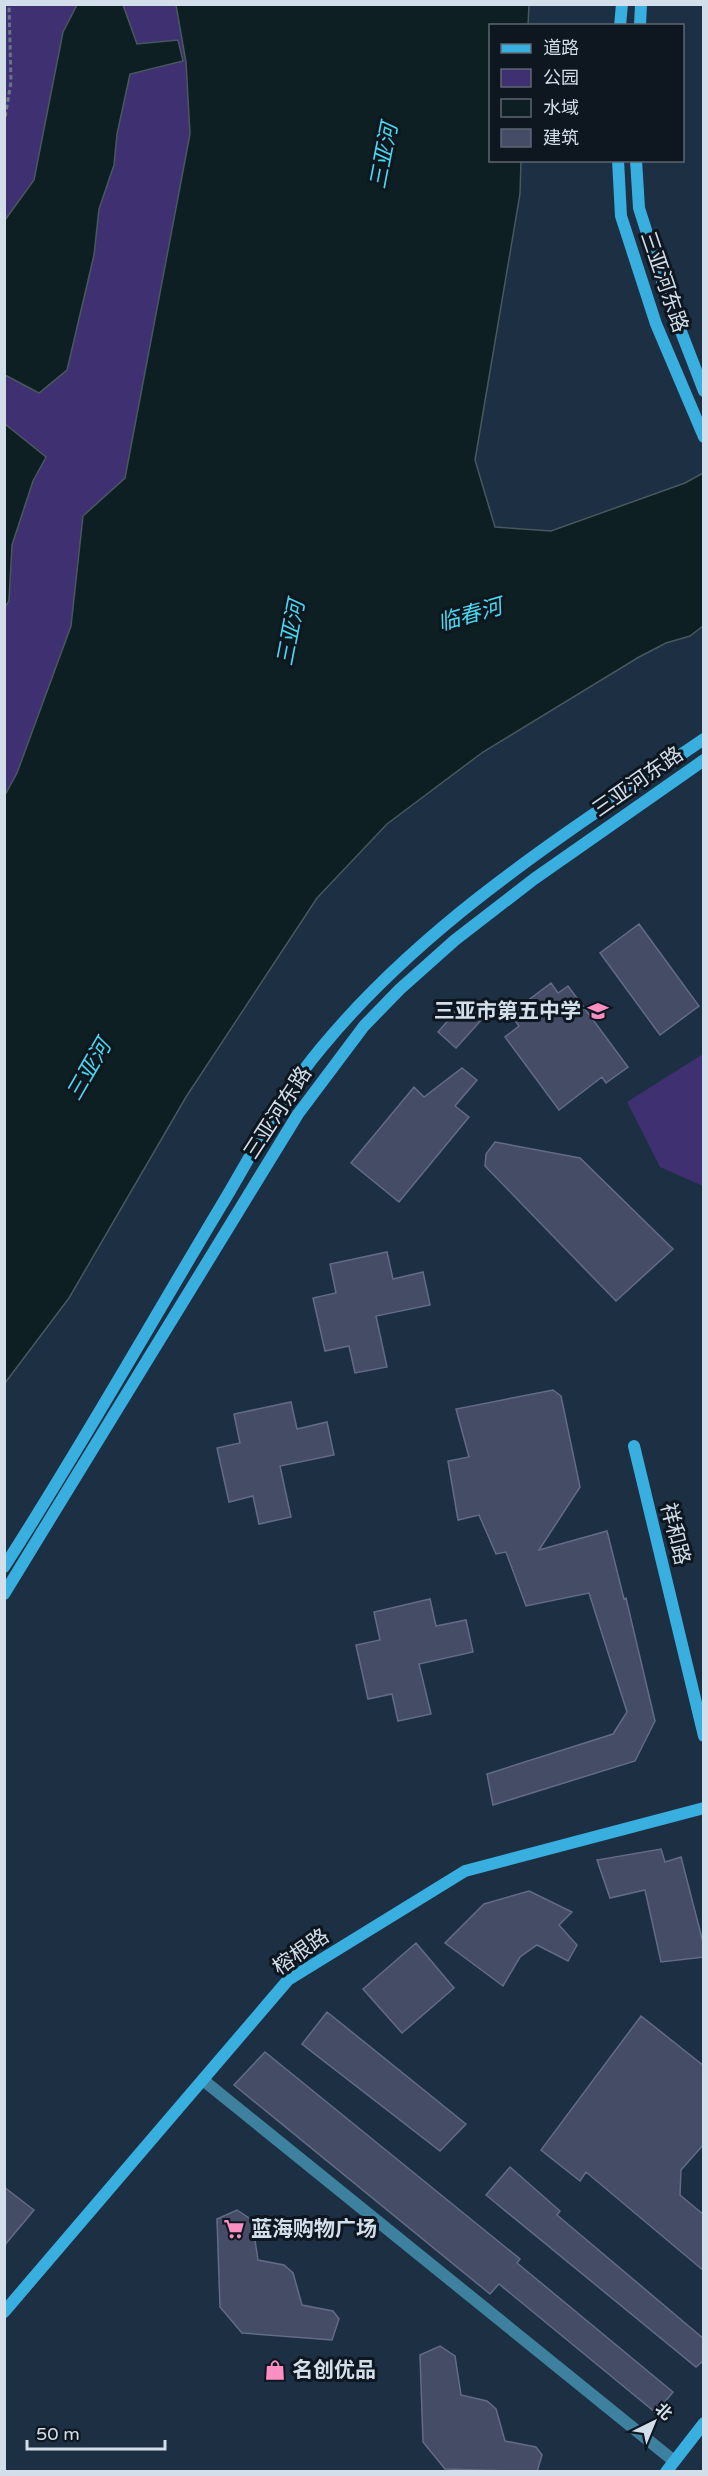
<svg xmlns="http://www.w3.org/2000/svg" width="708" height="2476" viewBox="0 0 708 2476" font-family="'Varela Round','Noto Sans SC',sans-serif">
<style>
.green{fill:#3f3071}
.water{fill:#0d1f22;stroke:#48585e;stroke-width:1.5}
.building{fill:#444c66;stroke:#636b86;stroke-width:1.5}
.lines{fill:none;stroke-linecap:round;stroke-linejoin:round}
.path{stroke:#667687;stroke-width:3;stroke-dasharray:4.5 3;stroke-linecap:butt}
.street{stroke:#3e819f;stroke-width:12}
.secondary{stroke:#39afe0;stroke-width:12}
.labels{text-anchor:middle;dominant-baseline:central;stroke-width:6;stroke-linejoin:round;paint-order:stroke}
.street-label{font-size:21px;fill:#d3deeb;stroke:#0e171f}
.poi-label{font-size:21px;font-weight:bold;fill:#d3deeb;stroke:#0e171f;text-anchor:start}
.water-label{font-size:22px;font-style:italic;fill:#48d7ee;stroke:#0e171f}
</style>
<rect width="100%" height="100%" fill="#1c2f43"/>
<path class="green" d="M 5,5 L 97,5 L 5,348 Z
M 123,5 L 192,5 L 210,157 L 82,641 L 5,821 L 5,607 L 9,600 L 12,545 L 33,481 L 46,457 L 5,424 L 5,375 L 39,393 L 67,370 L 94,255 L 99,209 L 114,165 L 117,134 L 130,74 L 178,40 L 137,44 Z
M 703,1054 L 703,1186 L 660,1167 L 627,1102 Z"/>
<path class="water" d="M 77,5 L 123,5 L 137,44 L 178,40 L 183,61 L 130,74 L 117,134 L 114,165 L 99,209 L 94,255 L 67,370 L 39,393 L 5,375 L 5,220 L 34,180 L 63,32 Z
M 176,5 L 529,5 L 528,25 L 490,26 L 490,160 L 521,161 L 520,194 L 475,460 L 495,527 L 551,531 L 685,483 L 703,473 L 703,626 L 690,636 L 666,643 L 639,657 L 483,752 L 387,824 L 317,898 L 186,1097 L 69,1298 L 5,1383 L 5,795 L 17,773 L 71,626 L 83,516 L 125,478 L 190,134 L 186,62 Z
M 5,424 L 46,457 L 33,481 L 12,545 L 9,601 L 5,607 Z"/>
<path class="building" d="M 639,924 L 699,1006 L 660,1035 L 600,953 Z
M 551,983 L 558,993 L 568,986 L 628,1067 L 606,1083 L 602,1077 L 559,1110 L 505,1037 L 519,1026 L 510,1014 Z
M 466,1000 L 484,1017 L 456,1048 L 438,1032 Z
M 462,1068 L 477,1080 L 455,1106 L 469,1117 L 399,1202 L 351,1163 L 414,1087 L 424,1097 Z
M 495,1142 L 580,1158 L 673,1249 L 616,1301 L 485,1166 L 486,1154 Z
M 387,1252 L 393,1279 L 423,1272 L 430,1305 L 376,1316 L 387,1367 L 355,1373 L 349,1346 L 325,1351 L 313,1298 L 336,1293 L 330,1264 Z
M 553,1390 L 561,1396 L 580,1487 L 539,1550 L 607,1531 L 624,1599 L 626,1598 L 655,1721 L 635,1761 L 493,1805 L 487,1774 L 613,1734 L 627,1712 L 589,1593 L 526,1606 L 506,1552 L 496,1554 L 479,1515 L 458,1520 L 448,1461 L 469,1457 L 456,1409 Z
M 291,1402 L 297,1429 L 327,1422 L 334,1455 L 280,1466 L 291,1517 L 259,1524 L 253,1496 L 229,1502 L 217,1448 L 240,1443 L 234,1414 Z
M 430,1599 L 436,1626 L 466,1620 L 473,1652 L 419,1664 L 431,1714 L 398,1721 L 392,1694 L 368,1699 L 356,1645 L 380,1640 L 374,1612 Z
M 661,1849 L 665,1862 L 681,1857 L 704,1946 L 704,1957 L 661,1962 L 645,1890 L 610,1898 L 597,1860 Z
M 529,1891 L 572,1912 L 559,1925 L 577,1945 L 568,1961 L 537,1945 L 520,1957 L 503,1986 L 445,1943 L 484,1904 Z
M 416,1943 L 454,1988 L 402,2033 L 363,1989 Z
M 327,2012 L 466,2124 L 440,2151 L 302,2044 Z
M 641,2016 L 704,2066 L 704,2144 L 681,2170 L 680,2195 L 704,2215 L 704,2271 L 586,2172 L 580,2181 L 541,2150 Z
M 265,2052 L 520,2259 L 517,2263 L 673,2392 L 656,2413 L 499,2284 L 490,2294 L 234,2085 Z
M 510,2167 L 560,2211 L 557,2215 L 704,2339 L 704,2360 L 696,2367 L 486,2195 Z
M 4,2187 L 34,2210 L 4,2246 Z
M 237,2210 L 252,2220 L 258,2260 L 284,2265 L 293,2273 L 302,2305 L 333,2311 L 339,2319 L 332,2340 L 242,2333 L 220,2307 L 217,2219 Z
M 440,2346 L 455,2356 L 461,2395 L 487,2401 L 496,2409 L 505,2441 L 536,2447 L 542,2455 L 537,2472 L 445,2469 L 423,2442 L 420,2355 Z"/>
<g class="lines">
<path class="path" d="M 4,124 L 11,82 L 9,4"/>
<path class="street" d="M 203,2080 L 674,2461"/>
<path class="secondary" d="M 620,26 L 622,4
M 640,26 L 641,4
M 618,160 L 621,216 L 656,324 L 704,437
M 636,160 L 639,208 L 665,290 L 704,391
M 634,1446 L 704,1736
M 4,1567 C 80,1449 149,1326 221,1206 C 253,1153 282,1094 322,1047 C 427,920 569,831 704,739
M 4,1594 L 298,1114 L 364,1026 L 400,989 L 455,940 L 534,879 L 704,760
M 4,2312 L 288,1980 L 465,1871 L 704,1808
M 666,2472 L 704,2423"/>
</g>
<defs>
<g id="school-bare" transform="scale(1.62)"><path d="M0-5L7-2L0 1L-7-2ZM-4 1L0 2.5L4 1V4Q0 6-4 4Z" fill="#fb8fc3" stroke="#0e171f" stroke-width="2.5" paint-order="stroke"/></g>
<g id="supermarket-bare" transform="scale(1.62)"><path d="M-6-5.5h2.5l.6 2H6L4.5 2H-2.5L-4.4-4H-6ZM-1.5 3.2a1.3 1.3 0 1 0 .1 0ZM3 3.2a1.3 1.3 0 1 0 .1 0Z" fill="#fb8fc3" stroke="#0e171f" stroke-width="2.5" paint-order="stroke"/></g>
<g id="shop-bare" transform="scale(1.62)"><path d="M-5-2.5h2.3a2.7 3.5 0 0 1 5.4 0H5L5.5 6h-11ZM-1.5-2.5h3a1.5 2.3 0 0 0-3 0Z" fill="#fb8fc3" stroke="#0e171f" stroke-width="2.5" paint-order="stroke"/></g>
</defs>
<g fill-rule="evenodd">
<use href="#school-bare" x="598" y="1011"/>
<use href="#supermarket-bare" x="234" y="2229"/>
<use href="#shop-bare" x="275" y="2370"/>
</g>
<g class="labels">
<g class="street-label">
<text transform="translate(664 282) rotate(71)">三亚河东路</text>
<text transform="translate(638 782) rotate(-35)">三亚河东路</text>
<text transform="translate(278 1113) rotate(-57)">三亚河东路</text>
<text transform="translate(675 1534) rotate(76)">祥和路</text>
<text transform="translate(301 1952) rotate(-35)">榕根路</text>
</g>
<g class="poi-label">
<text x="581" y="1011" text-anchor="end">三亚市第五中学</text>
<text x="251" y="2229">蓝海购物广场</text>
<text x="292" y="2370">名创优品</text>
</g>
<g class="water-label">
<text transform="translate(384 156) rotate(-79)">三亚河</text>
<text transform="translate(470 615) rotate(-16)">临春河</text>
<text transform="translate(291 633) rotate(-79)">三亚河</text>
<text transform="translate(89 1070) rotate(-60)">三亚河</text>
</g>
</g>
<rect width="708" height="2476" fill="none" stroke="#d3deeb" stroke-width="12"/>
<rect x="489" y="24" width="195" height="138" fill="#0e171f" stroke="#5d6771" stroke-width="1.5"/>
<rect x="501" y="44" width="30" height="9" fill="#39afe0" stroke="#5d6771" stroke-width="1.5"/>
<text x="543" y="54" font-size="18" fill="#d3deeb">道路</text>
<rect x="501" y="69" width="30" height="18" fill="#3f3071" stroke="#5d6771" stroke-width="1.5"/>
<text x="543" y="84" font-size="18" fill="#d3deeb">公园</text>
<rect x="501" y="99" width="30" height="18" fill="#0d1f22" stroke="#5d6771" stroke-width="1.5"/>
<text x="543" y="114" font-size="18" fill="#d3deeb">水域</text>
<rect x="501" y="129" width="30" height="18" fill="#444c66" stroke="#5d6771" stroke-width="1.5"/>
<text x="543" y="144" font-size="18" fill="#d3deeb">建筑</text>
<g transform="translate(654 2422) rotate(43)" stroke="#0e171f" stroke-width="4.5" paint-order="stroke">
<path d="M0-4.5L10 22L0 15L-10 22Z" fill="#d3deeb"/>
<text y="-9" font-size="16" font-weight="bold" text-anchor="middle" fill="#d3deeb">北</text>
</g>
<path d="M27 2440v9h138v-9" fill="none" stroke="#d3deeb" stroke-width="3"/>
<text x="36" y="2440" font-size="18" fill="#d3deeb" stroke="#0e171f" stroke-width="4.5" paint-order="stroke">50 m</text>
</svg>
